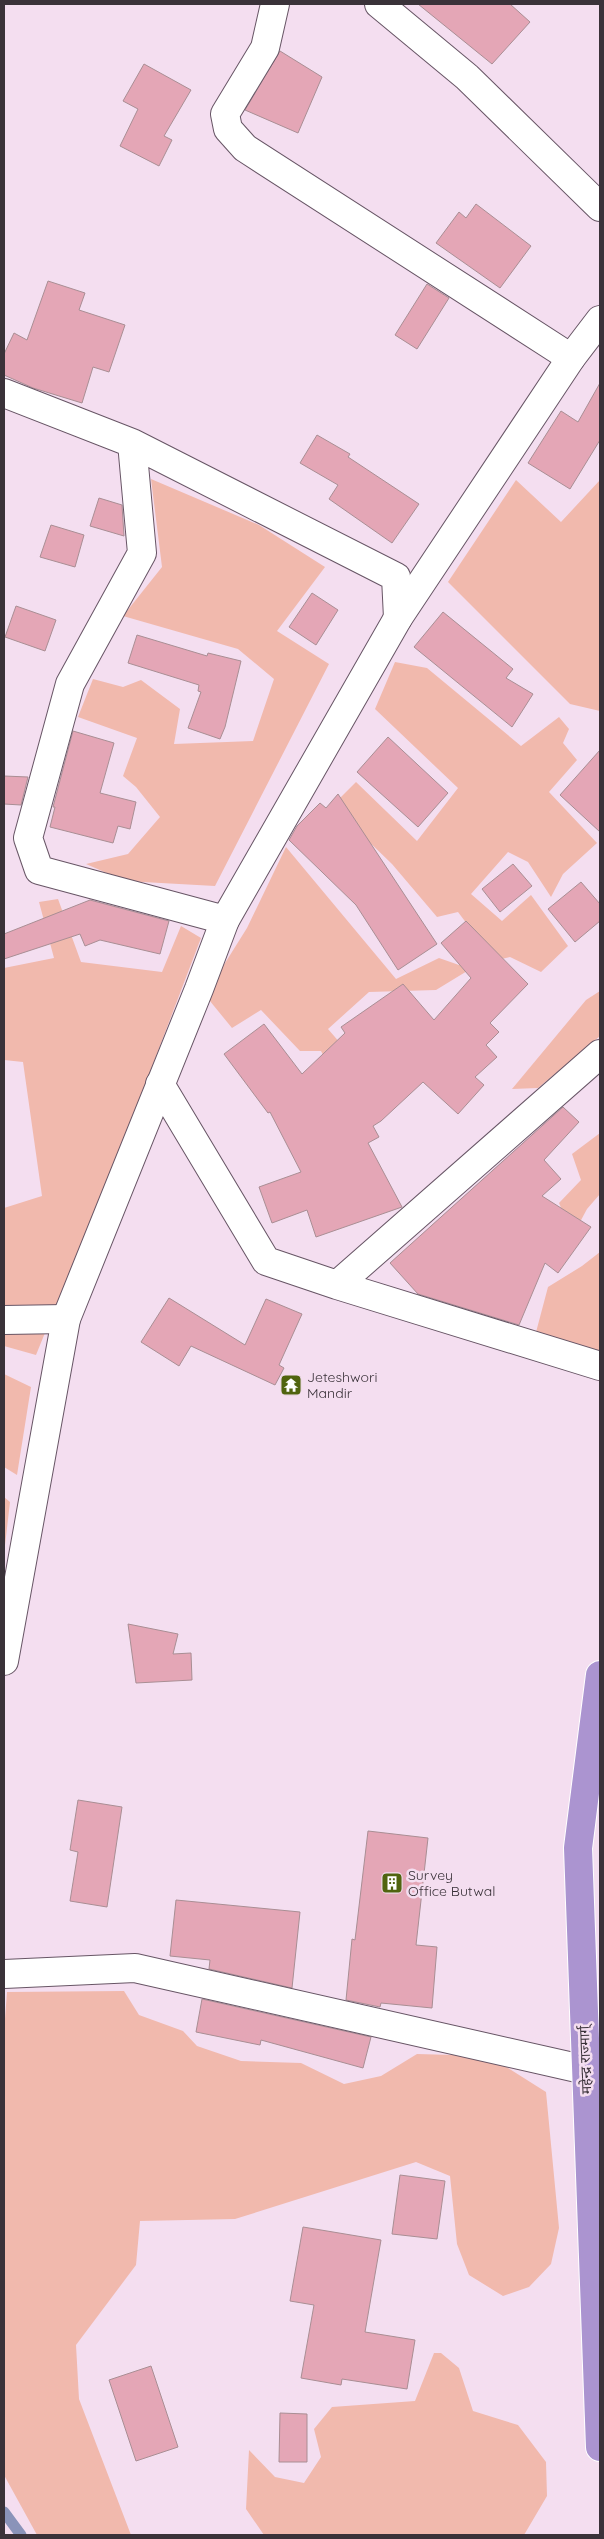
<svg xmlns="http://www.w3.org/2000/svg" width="604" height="2539" viewBox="0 0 604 2539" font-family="Quicksand,'Noto Sans Devanagari',sans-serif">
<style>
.green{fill:#f1b9ad}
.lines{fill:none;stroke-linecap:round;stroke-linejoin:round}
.stream{stroke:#8a93b9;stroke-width:11}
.building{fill:#e4a6b6;stroke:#a98e94}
.minor-casing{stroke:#675565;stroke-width:30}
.tertiary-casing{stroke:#675565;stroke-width:30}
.trunk-casing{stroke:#fff;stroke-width:30}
.minor{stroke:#fff;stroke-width:28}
.tertiary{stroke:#fff;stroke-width:28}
.trunk{stroke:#ab94d0;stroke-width:28}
.labels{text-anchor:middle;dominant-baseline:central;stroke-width:5;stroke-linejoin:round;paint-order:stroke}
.poi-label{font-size:14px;fill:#3a3239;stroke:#f4def0;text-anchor:start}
.street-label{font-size:14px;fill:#3a3239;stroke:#f4def0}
</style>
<rect width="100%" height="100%" fill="#f4def0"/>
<path class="green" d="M 151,479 L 259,525 L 325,567 L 277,631 L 329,664 L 215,886 L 125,881 L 86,864 L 128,854 L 160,817 L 136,787 L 123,776 L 137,738 L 78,717 L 93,679 L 123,687 L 141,680 L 180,709 L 174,744 L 253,741 L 274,679 L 238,649 L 123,616 L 162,567 Z
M 516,480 L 561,522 L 600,480 L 600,711 L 570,704 L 448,582 Z
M 395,662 L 427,668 L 521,746 L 559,717 L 569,729 L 563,743 L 577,760 L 549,792 L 597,843 L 563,874 L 551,897 L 528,862 L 508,852 L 471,894 L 502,921 L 531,895 L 568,946 L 541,972 L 510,957 L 477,965 L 436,990 L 369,992 L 328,1029 L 341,1044 L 335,1078 L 321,1051 L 300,1051 L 261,1010 L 232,1028 L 205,995 L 247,928 L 286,847 L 396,979 L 439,958 L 459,965 L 479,940 L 458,912 L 437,917 L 392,864 L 332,806 L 356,782 L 417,841 L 458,788 L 375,709 Z
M 58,899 L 81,962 L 162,972 L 181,926 L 201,938 L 142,1093 L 36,1355 L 4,1346 L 4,1208 L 42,1196 L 23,1062 L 4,1060 L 4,968 L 54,958 L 39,902 Z
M 600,991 L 600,1036 L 538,1088 L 512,1089 L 586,1000 Z
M 600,1133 L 600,1194 L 587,1209 L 573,1235 L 559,1203 L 581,1180 L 572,1154 Z
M 600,1252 L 600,1357 L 535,1336 L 548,1287 L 582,1266 Z
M 4,1374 L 31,1387 L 17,1475 L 4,1467 Z
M 4,1497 L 10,1502 L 4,1554 Z
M 124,1991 L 139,2015 L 183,2031 L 197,2046 L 241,2061 L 301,2063 L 344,2084 L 381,2076 L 417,2054 L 489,2056 L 546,2092 L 559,2228 L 551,2264 L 529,2287 L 503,2296 L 469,2275 L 457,2244 L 450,2176 L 416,2162 L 235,2219 L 140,2221 L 136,2265 L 76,2345 L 79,2399 L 131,2535 L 37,2535 L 4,2475 L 4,2032 L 7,1992 Z
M 434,2353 L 441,2353 L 459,2368 L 473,2411 L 518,2425 L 546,2462 L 547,2496 L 524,2535 L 264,2535 L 246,2509 L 249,2450 L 275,2477 L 304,2483 L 321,2457 L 314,2429 L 332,2407 L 415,2401 Z"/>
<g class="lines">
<path class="stream" d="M 4,2512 L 21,2535"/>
</g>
<path class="building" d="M 418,4 L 510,4 L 530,22 L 492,64 Z
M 280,51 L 322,77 L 298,133 L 245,110 Z
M 144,64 L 191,90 L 164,136 L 172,140 L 159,166 L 120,146 L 138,109 L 123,101 Z
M 476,204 L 531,246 L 500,288 L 436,243 L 459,212 L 466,218 Z
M 48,281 L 85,293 L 79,310 L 125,325 L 109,372 L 93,367 L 82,403 L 33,388 L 4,375 L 4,354 L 14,333 L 27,340 Z
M 427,284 L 449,298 L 417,349 L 395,335 Z
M 600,383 L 600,440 L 570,489 L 528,463 L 561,411 L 578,422 Z
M 317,435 L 350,454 L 348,457 L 419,504 L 392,543 L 329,499 L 338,485 L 300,463 Z
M 99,498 L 122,505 L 124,536 L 90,526 Z
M 51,525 L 84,535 L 75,567 L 40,557 Z
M 312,593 L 338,610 L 316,645 L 289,627 Z
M 16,606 L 56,620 L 45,651 L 5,637 Z
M 443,612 L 513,669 L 506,678 L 533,694 L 512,727 L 414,647 Z
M 137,635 L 207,656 L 208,653 L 241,661 L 225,727 L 220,739 L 188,728 L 201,692 L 198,691 L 199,685 L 128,663 Z
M 73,731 L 114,743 L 100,793 L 136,802 L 130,829 L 118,826 L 113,843 L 50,827 L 55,807 L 53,807 Z
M 388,737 L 448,793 L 418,827 L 357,772 Z
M 600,750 L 600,832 L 560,795 Z
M 4,776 L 28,777 L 21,805 L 4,804 Z
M 338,794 L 437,944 L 398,970 L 356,905 L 289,840 L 297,826 L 320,803 L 326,808 Z
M 513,864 L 532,886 L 500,912 L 482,889 Z
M 581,882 L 600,904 L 600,921 L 575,942 L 548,909 Z
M 90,900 L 169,921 L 160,954 L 100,940 L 85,946 L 80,934 L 4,959 L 4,934 Z
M 466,921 L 528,984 L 490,1023 L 499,1032 L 486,1045 L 497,1057 L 475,1077 L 484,1085 L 458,1114 L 423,1082 L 381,1121 L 373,1126 L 379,1137 L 368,1143 L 402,1207 L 316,1237 L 307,1210 L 272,1223 L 259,1187 L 301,1172 L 270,1112 L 268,1113 L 224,1054 L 264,1024 L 302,1074 L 345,1033 L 341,1027 L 403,984 L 434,1020 L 471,978 L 441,943 Z
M 563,1107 L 579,1122 L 544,1160 L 561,1179 L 542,1196 L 591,1227 L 558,1273 L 545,1263 L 519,1325 L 418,1294 L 390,1263 Z
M 169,1298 L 245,1345 L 266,1299 L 302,1314 L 279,1365 L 284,1368 L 275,1385 L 191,1346 L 179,1366 L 141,1342 Z
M 128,1624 L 178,1634 L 173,1654 L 191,1653 L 192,1680 L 136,1683 Z
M 78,1800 L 122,1807 L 107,1907 L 70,1901 L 78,1852 L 70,1850 Z
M 368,1831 L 428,1838 L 416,1945 L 437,1947 L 432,2008 L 381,2003 L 380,2007 L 346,2000 L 352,1939 L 355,1940 Z
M 176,1900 L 300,1912 L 292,1988 L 209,1969 L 210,1960 L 170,1956 Z
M 202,1999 L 371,2037 L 363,2068 L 261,2040 L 260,2045 L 196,2032 Z
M 400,2175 L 445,2181 L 437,2239 L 392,2234 Z
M 303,2227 L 381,2240 L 365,2332 L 415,2340 L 407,2389 L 342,2379 L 341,2385 L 301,2378 L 314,2305 L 290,2301 Z
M 151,2366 L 178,2447 L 136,2461 L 109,2380 Z
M 280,2413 L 307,2414 L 307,2462 L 279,2462 Z"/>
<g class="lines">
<g class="minor-casing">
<path id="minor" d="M 275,4 L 265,48 L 225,114 L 228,129 L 245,148 L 571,358
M 379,4 L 467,77 L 600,207
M 4,393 L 132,443 L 142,553 L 70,684 L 28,838 L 39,870 L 225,920
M 132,443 L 396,577 L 398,618
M 160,1084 L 266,1261 L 337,1285 L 600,1366
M 337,1285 L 600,1054
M 4,1320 L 66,1319
M 4,1974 L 135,1968 L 586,2070"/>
</g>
<g class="tertiary-casing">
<path id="tertiary" d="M 4,1661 L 66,1319 L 199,989 L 225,920 L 398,618 L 571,358 L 600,320"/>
</g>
<g class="trunk-casing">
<path id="trunk" d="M 600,1675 L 578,1848 L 600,2447"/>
</g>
<use href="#minor" class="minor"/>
<use href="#tertiary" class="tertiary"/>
<use href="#trunk" class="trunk"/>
</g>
<defs>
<g id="temple-square" transform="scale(1.125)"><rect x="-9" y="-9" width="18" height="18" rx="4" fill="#50640f" stroke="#f4def0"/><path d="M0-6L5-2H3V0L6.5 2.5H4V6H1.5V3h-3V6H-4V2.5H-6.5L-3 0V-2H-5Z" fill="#fff"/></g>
<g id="building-square" transform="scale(1.125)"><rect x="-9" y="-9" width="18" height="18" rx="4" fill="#50640f" stroke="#f4def0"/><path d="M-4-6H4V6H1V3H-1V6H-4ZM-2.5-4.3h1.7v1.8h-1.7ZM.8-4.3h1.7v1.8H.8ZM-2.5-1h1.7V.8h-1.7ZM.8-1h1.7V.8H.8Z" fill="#fff"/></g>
</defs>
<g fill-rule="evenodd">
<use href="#temple-square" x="291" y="1385"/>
<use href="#building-square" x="392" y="1883"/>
</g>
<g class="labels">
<g class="poi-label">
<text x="307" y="1377">Jeteshwori<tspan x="307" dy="16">Mandir</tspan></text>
<text x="408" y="1875">Survey<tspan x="408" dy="16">Office Butwal</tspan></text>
</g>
<g class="street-label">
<text transform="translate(585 2060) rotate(-92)">महेन्द्र राज्मार्ग्</text>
</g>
</g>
<rect width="604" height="2539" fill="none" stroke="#3a3239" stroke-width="10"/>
</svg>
